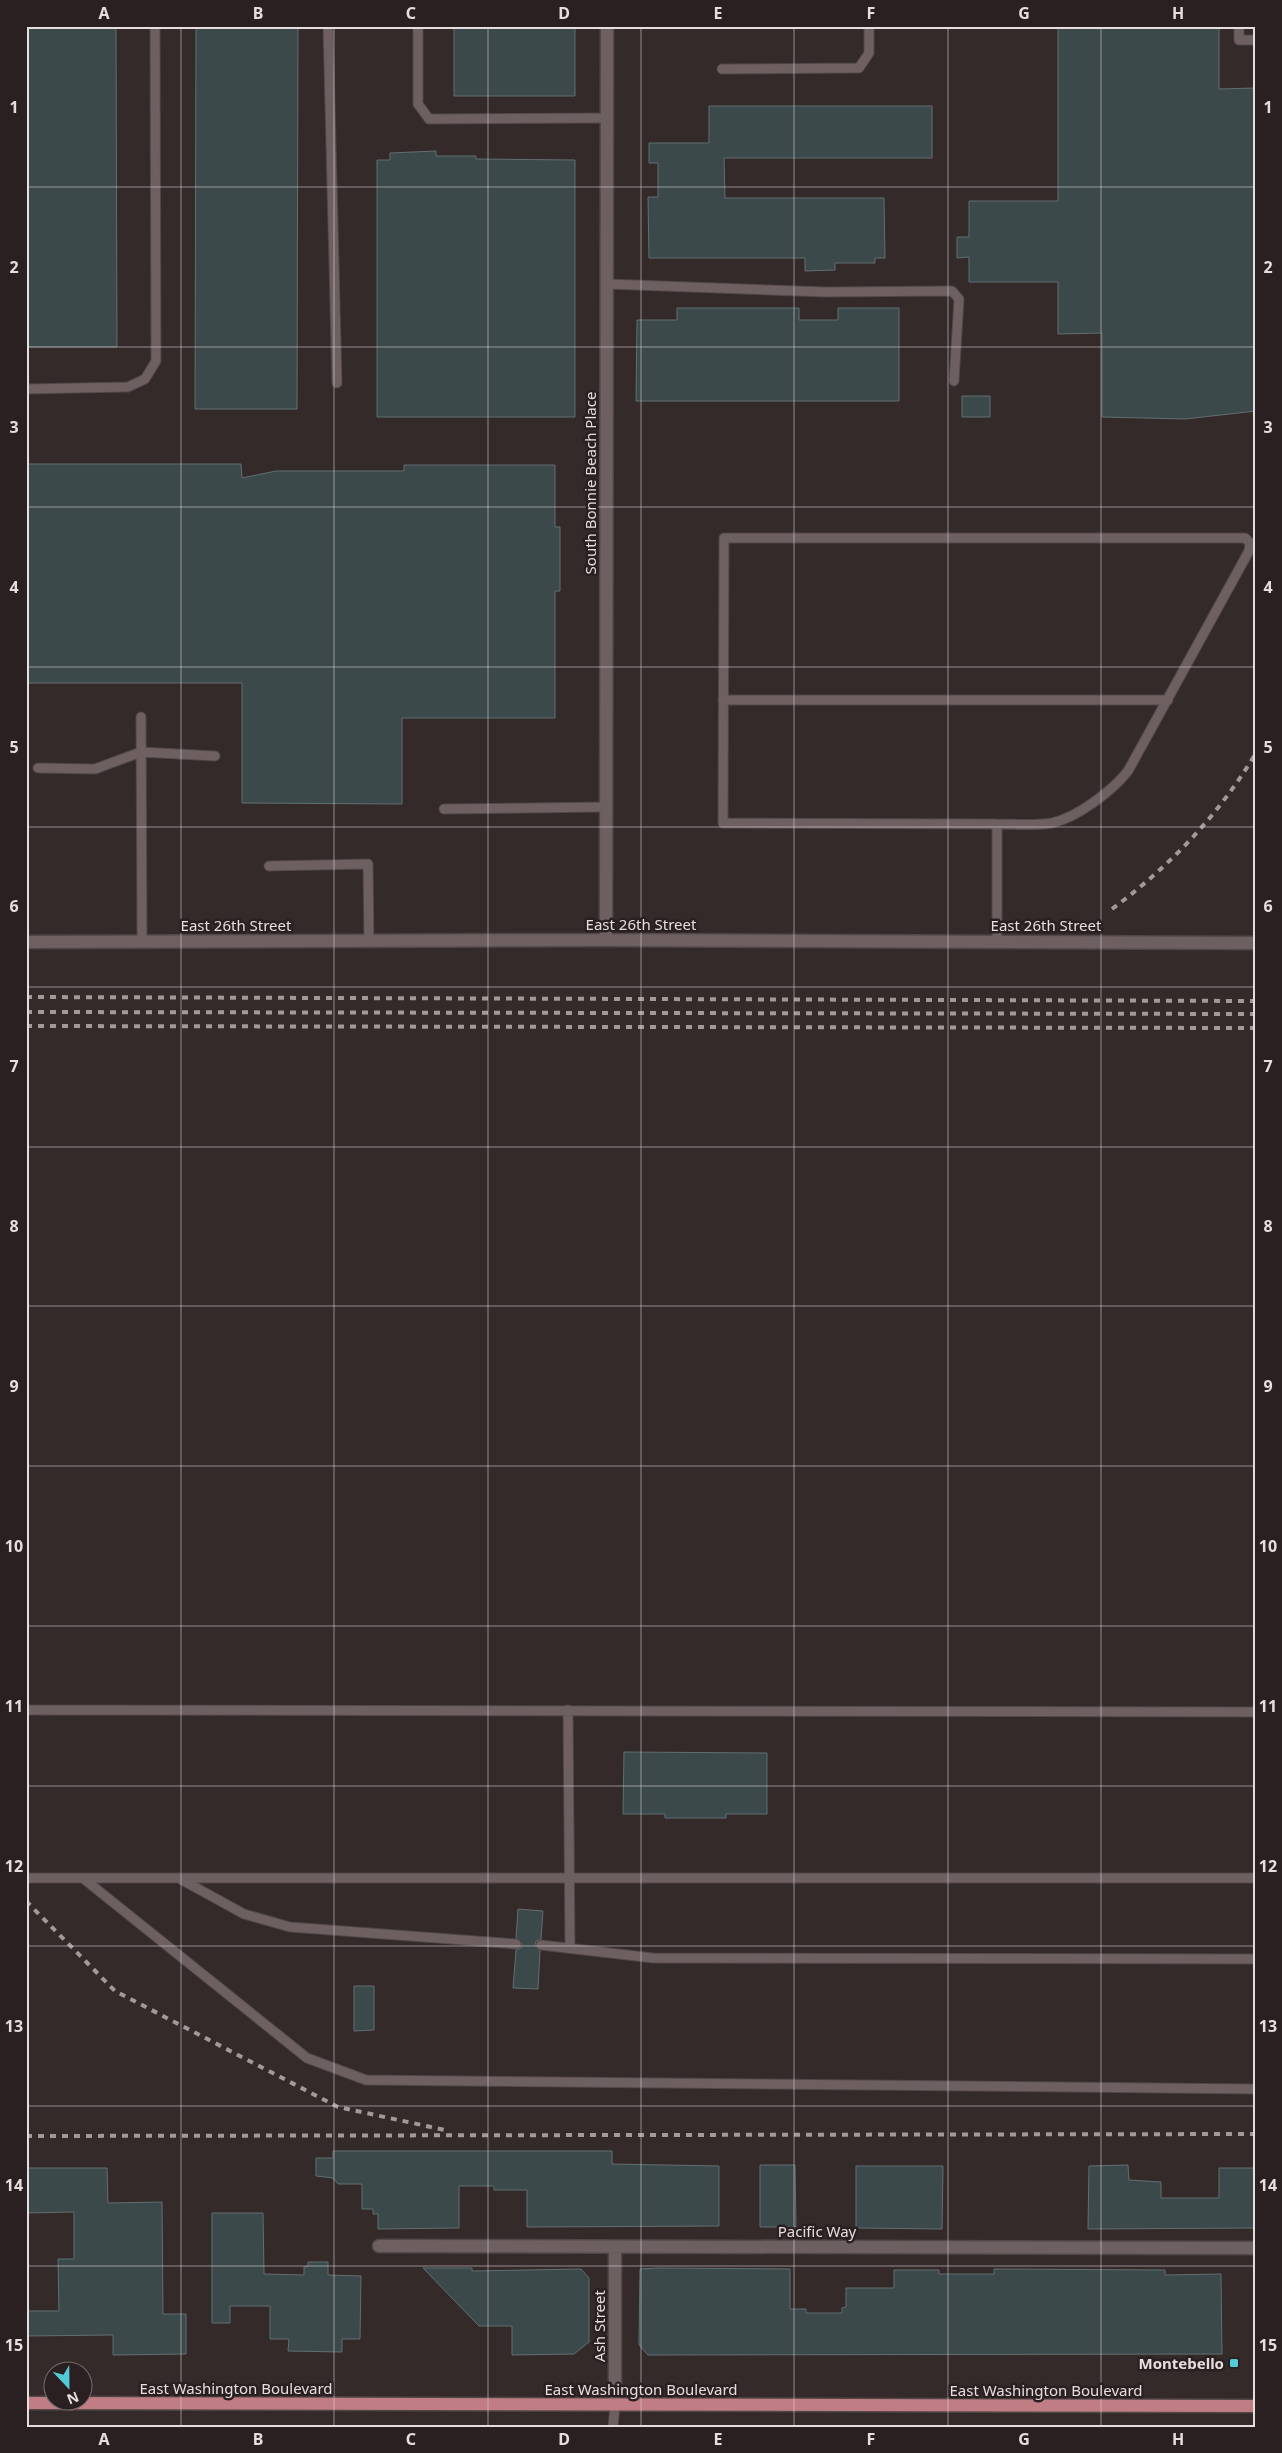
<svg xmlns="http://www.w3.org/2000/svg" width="1282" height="2453" viewBox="0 0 1282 2453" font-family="'Noto Sans',sans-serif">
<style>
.building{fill:#3c494b;stroke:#616f70}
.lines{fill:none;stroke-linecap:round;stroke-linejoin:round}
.service-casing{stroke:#514748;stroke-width:11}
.minor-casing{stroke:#514748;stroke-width:15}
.tertiary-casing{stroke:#514748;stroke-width:15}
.primary-casing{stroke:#514748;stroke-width:15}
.service{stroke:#6e6061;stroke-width:9}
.minor{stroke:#6e6061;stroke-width:12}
.tertiary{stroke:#6e6061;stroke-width:12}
.primary{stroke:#c07d83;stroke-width:12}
.rail{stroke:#a29999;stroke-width:4;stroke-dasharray:6 6;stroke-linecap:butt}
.grid{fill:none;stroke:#e5ddde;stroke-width:1;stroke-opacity:0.55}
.poi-dot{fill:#52cbd8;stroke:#2b2021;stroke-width:2}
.labels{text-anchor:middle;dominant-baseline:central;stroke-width:5;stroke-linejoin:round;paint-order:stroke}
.street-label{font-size:15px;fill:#e5ddde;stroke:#2b2021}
.poi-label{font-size:15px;font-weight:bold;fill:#e5ddde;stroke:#2b2021;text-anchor:end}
.neatline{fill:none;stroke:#e5ddde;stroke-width:2}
.grid-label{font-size:16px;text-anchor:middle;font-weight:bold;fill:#e5ddde}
</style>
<rect width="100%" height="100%" fill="#352a2a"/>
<path class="building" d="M 26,26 L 116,26 L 117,347 L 26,347 Z
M 196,26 L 298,26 L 297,409 L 195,409 Z
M 454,26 L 575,26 L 575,96 L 454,96 Z
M 1058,26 L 1219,26 L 1219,89 L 1256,88 L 1256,411 L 1185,419 L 1102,417 L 1102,333 L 1058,334 L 1058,282 L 969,282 L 969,257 L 957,258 L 957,237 L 969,237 L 969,201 L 1058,201 Z
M 709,106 L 932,106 L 932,158 L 724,158 L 725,198 L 884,198 L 885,258 L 875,258 L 875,263 L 835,263 L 835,270 L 805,271 L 805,258 L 649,258 L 648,197 L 658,197 L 658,163 L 649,163 L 649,143 L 709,143 Z
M 436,151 L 436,156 L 476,156 L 476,159 L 575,160 L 575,417 L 377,417 L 377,160 L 390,160 L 390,153 Z
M 677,308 L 799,308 L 799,320 L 838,320 L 838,308 L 899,308 L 899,401 L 636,401 L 637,320 L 677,320 Z
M 962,396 L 990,396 L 990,417 L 962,417 Z
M 26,464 L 241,464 L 242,478 L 276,471 L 404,471 L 404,465 L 555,465 L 555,527 L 560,527 L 560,591 L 555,591 L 555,718 L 402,718 L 402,804 L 242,803 L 242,683 L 26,683 Z
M 624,1752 L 767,1753 L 767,1814 L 726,1814 L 726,1818 L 665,1818 L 665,1814 L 623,1814 Z
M 518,1909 L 543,1911 L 541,1939 L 536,1941 L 535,1945 L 540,1951 L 538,1989 L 513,1988 L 516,1950 L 521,1948 L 522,1944 L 516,1938 Z
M 354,1986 L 374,1986 L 374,2030 L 354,2031 Z
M 333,2151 L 612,2151 L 612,2164 L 719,2166 L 719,2226 L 527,2227 L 527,2190 L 494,2190 L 494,2186 L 459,2186 L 459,2228 L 378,2229 L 378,2214 L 373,2214 L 373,2209 L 362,2209 L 362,2184 L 338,2184 L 333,2178 L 316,2176 L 316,2158 L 333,2158 Z
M 760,2165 L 795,2165 L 796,2227 L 760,2227 Z
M 1128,2165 L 1129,2180 L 1161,2182 L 1161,2198 L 1219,2198 L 1219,2168 L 1256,2168 L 1256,2228 L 1088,2229 L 1089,2166 Z
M 856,2166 L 943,2166 L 942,2229 L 856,2228 Z
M 26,2168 L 107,2168 L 108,2203 L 162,2202 L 163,2314 L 186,2314 L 186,2354 L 113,2355 L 113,2335 L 26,2336 L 26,2311 L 59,2311 L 58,2259 L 74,2259 L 74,2212 L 26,2213 Z
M 212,2213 L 263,2213 L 264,2274 L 304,2275 L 304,2267 L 308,2266 L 308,2262 L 328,2262 L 328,2275 L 361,2276 L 360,2339 L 342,2339 L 342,2352 L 288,2351 L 289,2339 L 270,2339 L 270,2306 L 230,2306 L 230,2323 L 212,2323 Z
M 423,2268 L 472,2268 L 472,2271 L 581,2269 L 589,2278 L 589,2342 L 574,2354 L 512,2355 L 512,2326 L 479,2326 Z
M 658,2268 L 790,2269 L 790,2309 L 806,2309 L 806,2313 L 842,2313 L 842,2308 L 846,2307 L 846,2288 L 894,2288 L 894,2270 L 939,2270 L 939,2274 L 994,2274 L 994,2269 L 1165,2270 L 1165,2275 L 1221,2274 L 1222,2354 L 648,2355 L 639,2345 L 640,2269 Z"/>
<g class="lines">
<g class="service-casing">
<path id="service" d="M 328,26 L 337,383
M 418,26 L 418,104 L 429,119 L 607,118
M 1239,26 L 1239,40 L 1256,40
M 722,69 L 859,68 L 869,53 L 869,26
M 607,284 L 826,292 L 952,291 L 959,299 L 954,381
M 26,389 L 128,387 L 145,379 L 156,361 L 155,26
M 723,700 L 1168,700
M 141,717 L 142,941
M 38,768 L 95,769 L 141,752 L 215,756
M 444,809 L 606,807
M 269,866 L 368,864 L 369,941
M 997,941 L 997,824 L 723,823 L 724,538 L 1245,538 L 1250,543 L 1249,551 L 1128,771 C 1112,791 1078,817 1052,823 C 1035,826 1014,824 997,824
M 26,1710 L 1256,1712
M 568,1710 L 570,1948
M 26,1878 L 1256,1878
M 84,1879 L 307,2058 L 366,2080 L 1256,2089
M 182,1880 L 244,1914 L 290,1927 L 516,1944
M 541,1945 L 653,1958 L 1256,1959
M 613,2427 L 615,2406"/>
</g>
<g class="minor-casing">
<path id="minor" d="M 379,2246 L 1256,2248
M 615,2406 L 615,2247"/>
</g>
<g class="tertiary-casing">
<path id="tertiary" d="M 606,940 L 607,26
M 26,942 L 606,940 L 1256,943"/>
</g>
<g class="primary-casing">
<path id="primary" d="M 26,2403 L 1256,2406"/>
</g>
<use href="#service" class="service"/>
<use href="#minor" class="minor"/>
<use href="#tertiary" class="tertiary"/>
<use href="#primary" class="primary"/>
<path class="rail" d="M 1112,909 C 1170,866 1218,816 1256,753
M 26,997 L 1256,1001
M 26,1012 L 1256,1014
M 26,1026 L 1256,1028
M 26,1901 L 115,1991 L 338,2107 L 445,2130
M 26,2136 L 1256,2134"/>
</g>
<path class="grid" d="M 181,26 L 181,2427M 334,26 L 334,2427M 488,26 L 488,2427M 641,26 L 641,2427M 794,26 L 794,2427M 948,26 L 948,2427M 1101,26 L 1101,2427M 26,187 L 1256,187M 26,347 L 1256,347M 26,507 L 1256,507M 26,667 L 1256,667M 26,827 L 1256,827M 26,987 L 1256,987M 26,1147 L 1256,1147M 26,1306 L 1256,1306M 26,1466 L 1256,1466M 26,1626 L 1256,1626M 26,1786 L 1256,1786M 26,1946 L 1256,1946M 26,2106 L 1256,2106M 26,2266 L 1256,2266"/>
<rect class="poi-dot" x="1229" y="2358" width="10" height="10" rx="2.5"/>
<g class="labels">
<g class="street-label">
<text transform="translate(590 483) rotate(-90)">South Bonnie Beach Place</text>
<text x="641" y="924">East 26th Street</text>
<text x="236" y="925">East 26th Street</text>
<text x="1046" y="925">East 26th Street</text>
<text x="817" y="2231">Pacific Way</text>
<text transform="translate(599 2326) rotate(-90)">Ash Street</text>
<text x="236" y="2388">East Washington Boulevard</text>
<text x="641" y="2389">East Washington Boulevard</text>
<text x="1046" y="2390">East Washington Boulevard</text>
</g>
<g class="poi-label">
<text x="1224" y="2363">Montebello</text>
</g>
</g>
<rect width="1282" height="2453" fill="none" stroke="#2b2021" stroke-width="55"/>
<g transform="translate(68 2386) rotate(158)"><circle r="24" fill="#2b2021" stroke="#756c6d"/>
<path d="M0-4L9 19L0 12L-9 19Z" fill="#52cbd8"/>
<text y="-8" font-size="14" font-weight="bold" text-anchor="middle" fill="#e5ddde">N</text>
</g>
<rect x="28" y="28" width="1226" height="2398" class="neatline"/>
<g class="grid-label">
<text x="104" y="19">A</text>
<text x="258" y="19">B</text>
<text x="411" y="19">C</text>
<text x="564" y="19">D</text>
<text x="718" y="19">E</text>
<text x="871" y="19">F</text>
<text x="1024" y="19">G</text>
<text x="1178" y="19">H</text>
<text x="14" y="113">1</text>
<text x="1268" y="113">1</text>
<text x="14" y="273">2</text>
<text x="1268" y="273">2</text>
<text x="14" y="433">3</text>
<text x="1268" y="433">3</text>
<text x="14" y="593">4</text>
<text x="1268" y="593">4</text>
<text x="14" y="753">5</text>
<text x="1268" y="753">5</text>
<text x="14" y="912">6</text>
<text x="1268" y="912">6</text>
<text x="14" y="1072">7</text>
<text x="1268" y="1072">7</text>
<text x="14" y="1232">8</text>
<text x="1268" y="1232">8</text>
<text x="14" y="1392">9</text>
<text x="1268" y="1392">9</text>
<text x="14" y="1552">10</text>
<text x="1268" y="1552">10</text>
<text x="14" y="1712">11</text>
<text x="1268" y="1712">11</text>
<text x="14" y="1872">12</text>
<text x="1268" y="1872">12</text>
<text x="14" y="2032">13</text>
<text x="1268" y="2032">13</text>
<text x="14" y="2191">14</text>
<text x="1268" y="2191">14</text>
<text x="14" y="2351">15</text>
<text x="1268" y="2351">15</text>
<text x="104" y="2445">A</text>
<text x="258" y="2445">B</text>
<text x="411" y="2445">C</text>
<text x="564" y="2445">D</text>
<text x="718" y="2445">E</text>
<text x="871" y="2445">F</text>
<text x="1024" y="2445">G</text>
<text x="1178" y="2445">H</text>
</g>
</svg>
